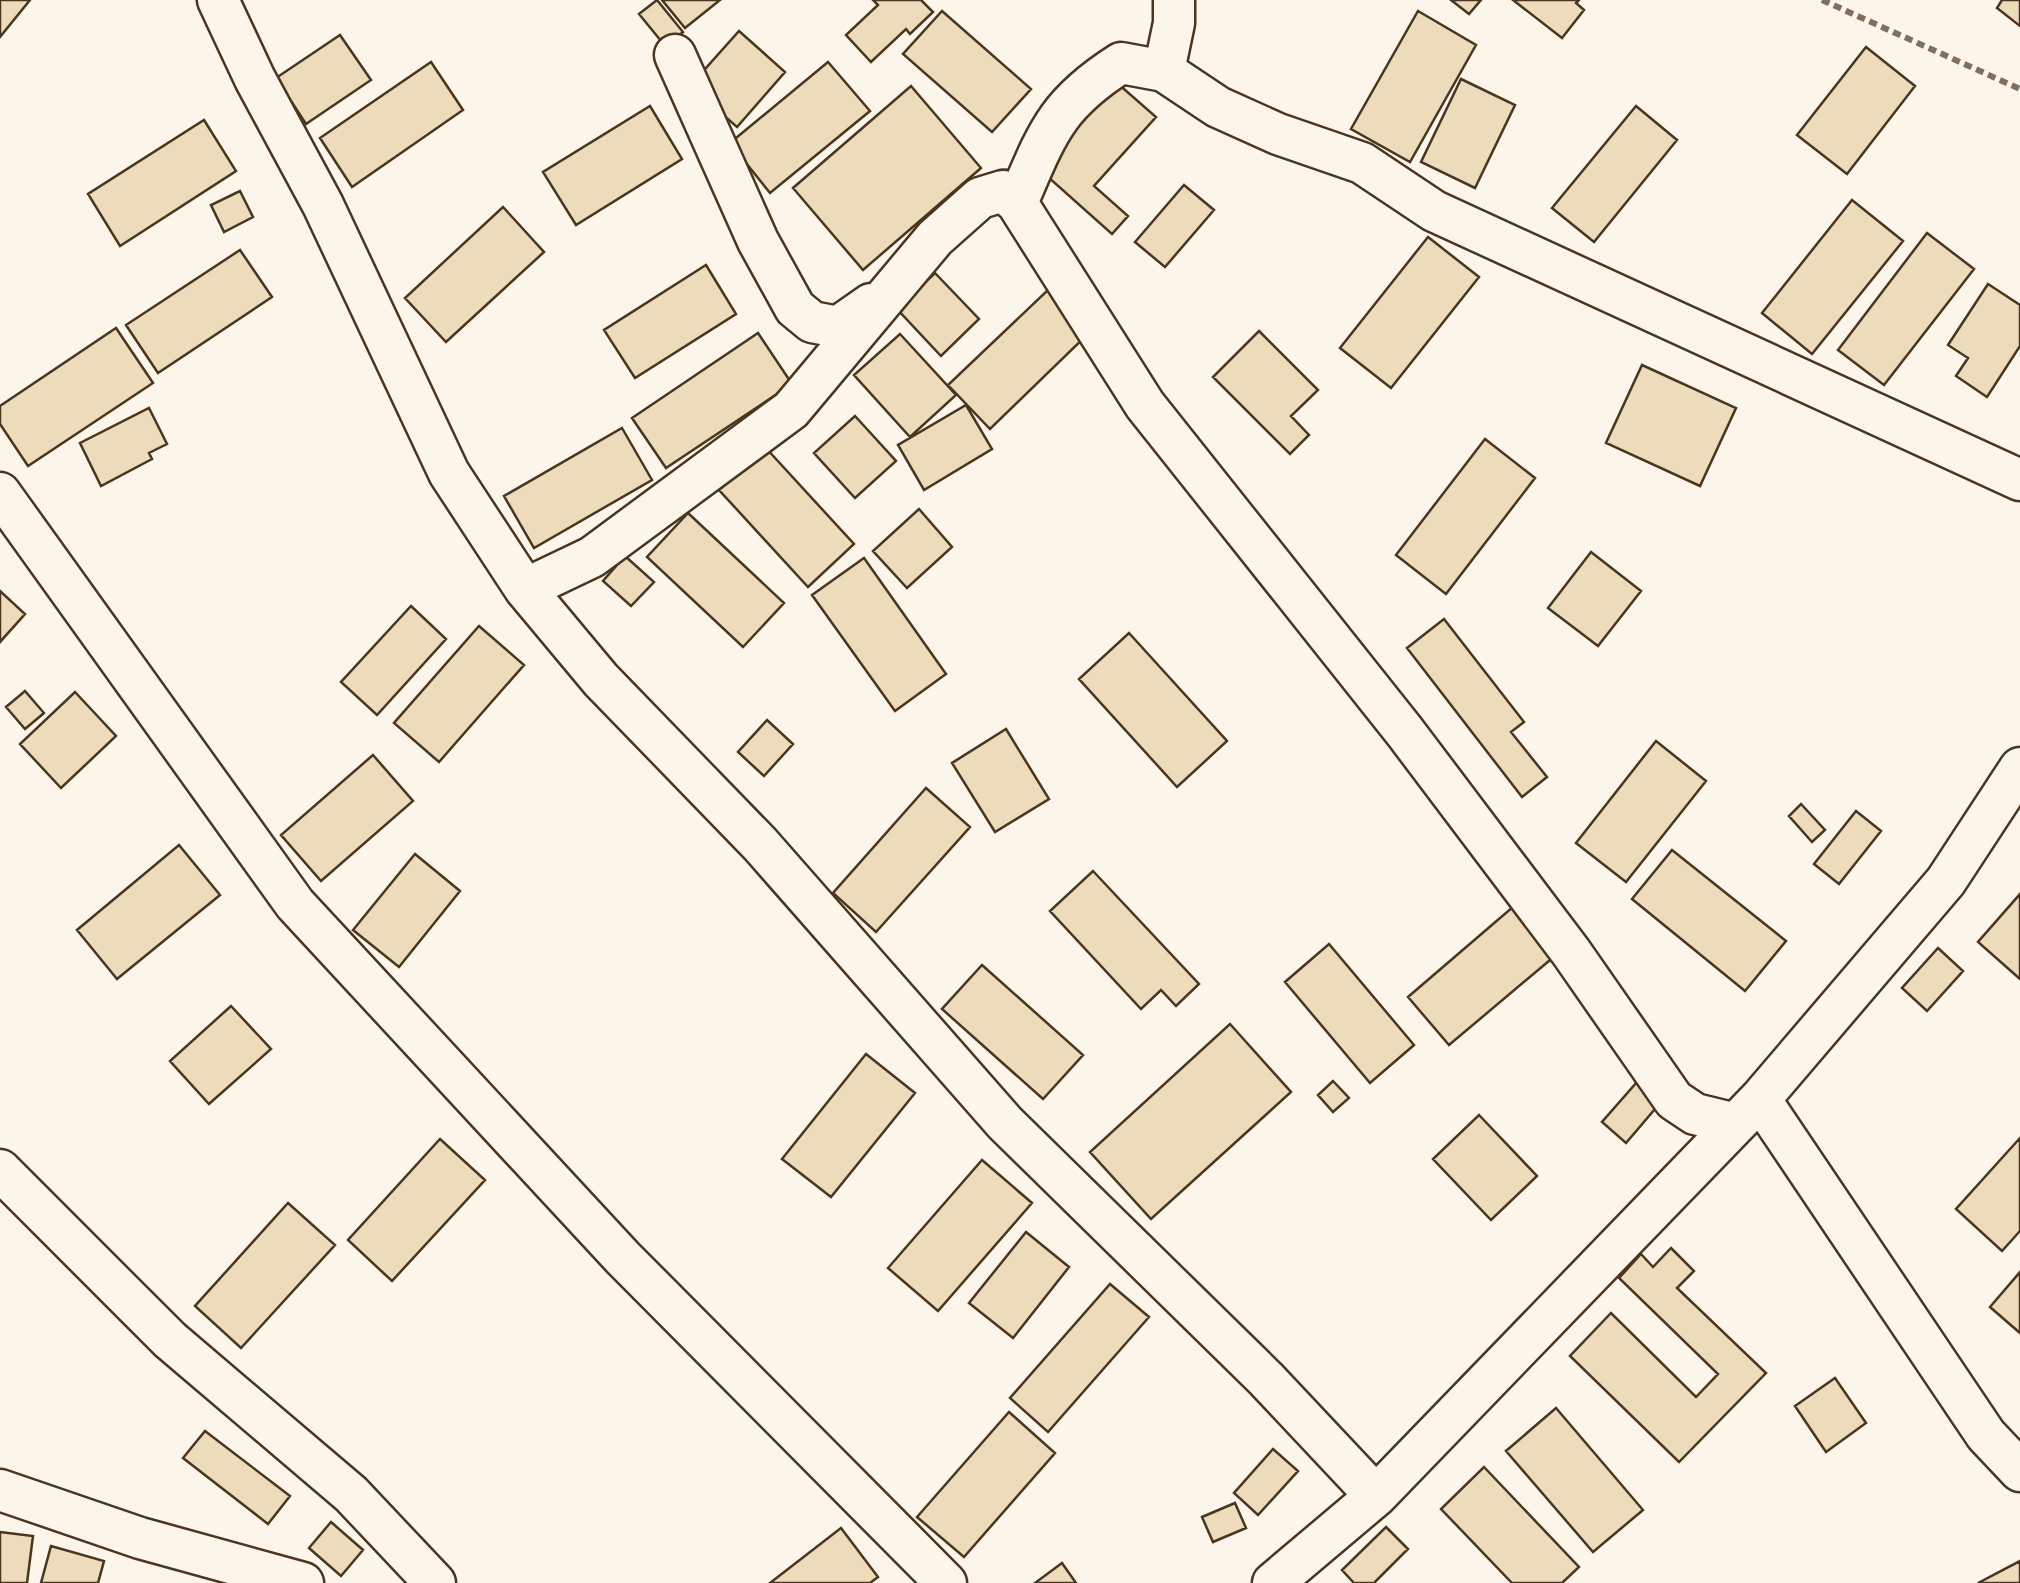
<svg xmlns="http://www.w3.org/2000/svg" width="2020" height="1583" viewBox="0 0 2020 1583" font-family="Jost,sans-serif">
<style>
.building{fill:#ecdcbc;stroke:#4a3520;stroke-width:2.5}
.lines{fill:none;stroke-linecap:round;stroke-linejoin:round}
.minor-casing{stroke:#4a3520;stroke-width:45}
.path{stroke:#7f6f5c;stroke-width:6;stroke-dasharray:8 5;stroke-linecap:butt}
.minor{stroke:#fbf6e9;stroke-width:40}
</style>
<rect width="100%" height="100%" fill="#fbf6e9"/>
<path class="building" d="M 0,0 L 30,0 L 0,37 Z
M 657,0 L 683,32 L 666,47 L 639,14 Z
M 662,0 L 720,0 L 685,28 Z
M 873,0 L 921,0 L 933,12 L 910,34 L 906,29 L 871,62 L 846,35 L 878,5 Z
M 1451,0 L 1481,0 L 1469,14 Z
M 1513,0 L 1579,0 L 1576,3 L 1584,10 L 1562,38 Z
M 2002,0 L 2020,0 L 2020,26 L 1997,8 Z
M 942,11 L 1031,89 L 992,132 L 903,54 Z
M 1418,11 L 1476,45 L 1410,162 L 1351,129 Z
M 739,31 L 785,72 L 737,127 L 690,86 Z
M 340,35 L 371,80 L 306,124 L 276,78 Z
M 1866,47 L 1915,86 L 1847,174 L 1797,135 Z
M 431,62 L 463,110 L 352,187 L 320,138 Z
M 828,62 L 870,111 L 770,193 L 730,143 Z
M 1461,79 L 1515,105 L 1475,188 L 1421,162 Z
M 1116,82 L 1156,117 L 1094,186 L 1128,216 L 1112,234 L 1039,169 Z
M 911,86 L 981,168 L 863,270 L 793,188 Z
M 650,106 L 682,159 L 576,225 L 543,172 Z
M 1636,106 L 1677,140 L 1594,242 L 1552,208 Z
M 204,120 L 236,171 L 120,246 L 88,194 Z
M 1184,185 L 1214,210 L 1165,267 L 1135,242 Z
M 240,191 L 253,217 L 224,232 L 211,205 Z
M 1852,200 L 1903,241 L 1812,354 L 1762,313 Z
M 503,207 L 544,252 L 446,342 L 405,298 Z
M 1927,233 L 1974,269 L 1884,385 L 1838,350 Z
M 1428,237 L 1479,277 L 1391,388 L 1340,348 Z
M 240,250 L 272,297 L 158,373 L 126,325 Z
M 706,265 L 736,314 L 635,378 L 604,330 Z
M 935,273 L 979,319 L 941,356 L 897,309 Z
M 1988,284 L 2020,305 L 2020,346 L 1987,397 L 1956,376 L 1968,358 L 1948,345 Z
M 1049,289 L 1090,332 L 990,429 L 948,385 Z
M 116,328 L 153,383 L 28,466 L 0,424 L 0,406 Z
M 1259,331 L 1318,390 L 1291,416 L 1309,435 L 1290,454 L 1213,377 Z
M 758,333 L 792,384 L 666,468 L 632,418 Z
M 900,334 L 956,395 L 910,437 L 854,375 Z
M 1642,365 L 1736,408 L 1700,486 L 1606,443 Z
M 966,405 L 992,449 L 924,490 L 898,445 Z
M 149,408 L 167,444 L 149,453 L 152,459 L 101,486 L 80,443 Z
M 855,416 L 896,461 L 855,498 L 814,453 Z
M 622,428 L 652,480 L 534,548 L 504,496 Z
M 1485,439 L 1535,478 L 1446,594 L 1396,555 Z
M 765,447 L 854,544 L 808,587 L 719,490 Z
M 919,509 L 952,547 L 907,588 L 873,551 Z
M 688,513 L 784,603 L 743,647 L 647,557 Z
M 1591,552 L 1641,591 L 1598,646 L 1548,608 Z
M 625,556 L 654,582 L 631,606 L 603,581 Z
M 864,558 L 946,674 L 895,711 L 812,595 Z
M 0,591 L 25,614 L 0,642 Z
M 411,606 L 446,639 L 377,715 L 341,682 Z
M 1444,619 L 1524,722 L 1511,732 L 1547,777 L 1522,797 L 1407,648 Z
M 479,626 L 524,665 L 439,762 L 394,723 Z
M 1129,633 L 1227,741 L 1177,787 L 1079,679 Z
M 25,691 L 44,713 L 25,729 L 6,707 Z
M 75,692 L 116,736 L 61,788 L 20,744 Z
M 767,720 L 793,744 L 764,776 L 738,752 Z
M 1006,729 L 1049,799 L 995,832 L 952,763 Z
M 1656,741 L 1706,781 L 1626,882 L 1576,843 Z
M 373,755 L 413,801 L 321,881 L 281,835 Z
M 926,788 L 970,827 L 876,932 L 833,893 Z
M 1801,804 L 1825,830 L 1812,842 L 1789,816 Z
M 1856,811 L 1881,831 L 1839,884 L 1814,864 Z
M 179,845 L 220,895 L 117,979 L 77,930 Z
M 1672,850 L 1786,941 L 1745,991 L 1632,899 Z
M 415,854 L 460,891 L 399,967 L 353,930 Z
M 1093,871 L 1199,984 L 1176,1006 L 1161,990 L 1141,1009 L 1050,911 Z
M 2020,894 L 2020,979 L 1978,942 Z
M 1514,906 L 1556,955 L 1449,1045 L 1408,997 Z
M 1329,944 L 1414,1045 L 1370,1083 L 1285,982 Z
M 1938,948 L 1963,971 L 1927,1011 L 1902,988 Z
M 982,965 L 1083,1055 L 1043,1099 L 942,1009 Z
M 231,1006 L 271,1049 L 209,1104 L 170,1061 Z
M 1230,1024 L 1291,1092 L 1151,1219 L 1090,1152 Z
M 866,1054 L 915,1093 L 831,1197 L 782,1159 Z
M 1333,1081 L 1349,1098 L 1333,1112 L 1318,1095 Z
M 1637,1082 L 1660,1103 L 1626,1143 L 1602,1122 Z
M 1479,1115 L 1537,1176 L 1491,1220 L 1433,1159 Z
M 2020,1138 L 2020,1231 L 2002,1251 L 1956,1209 Z
M 440,1139 L 485,1180 L 392,1281 L 348,1240 Z
M 982,1160 L 1032,1203 L 938,1311 L 888,1268 Z
M 288,1203 L 335,1245 L 241,1348 L 195,1306 Z
M 1026,1232 L 1069,1267 L 1013,1338 L 969,1303 Z
M 1671,1248 L 1694,1271 L 1677,1288 L 1766,1373 L 1679,1462 L 1570,1356 L 1611,1313 L 1696,1397 L 1718,1374 L 1619,1278 L 1641,1254 L 1653,1267 Z
M 2020,1272 L 2020,1333 L 1990,1307 Z
M 1110,1284 L 1149,1317 L 1048,1432 L 1010,1398 Z
M 1835,1378 L 1866,1423 L 1826,1452 L 1795,1406 Z
M 1556,1408 L 1643,1510 L 1593,1552 L 1506,1451 Z
M 1009,1412 L 1055,1453 L 964,1557 L 917,1517 Z
M 205,1431 L 290,1496 L 268,1524 L 183,1458 Z
M 1273,1449 L 1298,1471 L 1258,1515 L 1234,1493 Z
M 1484,1467 L 1579,1567 L 1562,1583 L 1512,1583 L 1441,1509 Z
M 1235,1503 L 1246,1528 L 1213,1542 L 1202,1517 Z
M 331,1522 L 363,1550 L 341,1576 L 309,1548 Z
M 1386,1527 L 1408,1549 L 1374,1583 L 1354,1583 L 1342,1570 Z
M 841,1528 L 878,1577 L 870,1583 L 770,1583 Z
M 0,1532 L 33,1536 L 27,1583 L 0,1583 Z
M 51,1546 L 104,1561 L 98,1583 L 41,1583 Z
M 2020,1561 L 2020,1583 L 1978,1583 Z
M 1062,1563 L 1076,1583 L 1035,1583 Z"/>
<g class="lines">
<g class="minor-casing">
<path id="minor" d="M 218,0 L 255,79 L 323,205 L 449,473 L 525,589 L 601,680 L 760,844 L 1005,1123 L 1266,1379 L 1376,1496
M 675,55 L 758,241 L 795,308 L 812,322 L 838,327 L 871,304
M 1164,71 L 1174,23 L 1174,0
M 1017,203 C 1047,134 1055,105 1121,63 L 1164,71 L 1218,107 L 1278,134 L 1362,163 L 1434,211 L 2020,480
M 0,493 L 295,904 L 623,1258 L 946,1583
M 525,589 L 592,557 L 791,410 L 935,238 L 980,198 L 1003,191 L 1017,203 L 1145,405 L 1405,732 L 1571,952 L 1674,1100 L 1695,1114 L 1736,1124
M 1760,1099 L 1986,1435 L 2020,1471
M 0,1170 L 170,1340 L 351,1494 L 435,1583
M 0,1490 L 140,1538 L 303,1583
M 1273,1583 L 1376,1496 L 1760,1099 L 1946,881 L 2020,768"/>
</g>
<path class="path" d="M 1822,0 L 2020,89"/>
<use href="#minor" class="minor"/>
</g>
</svg>
